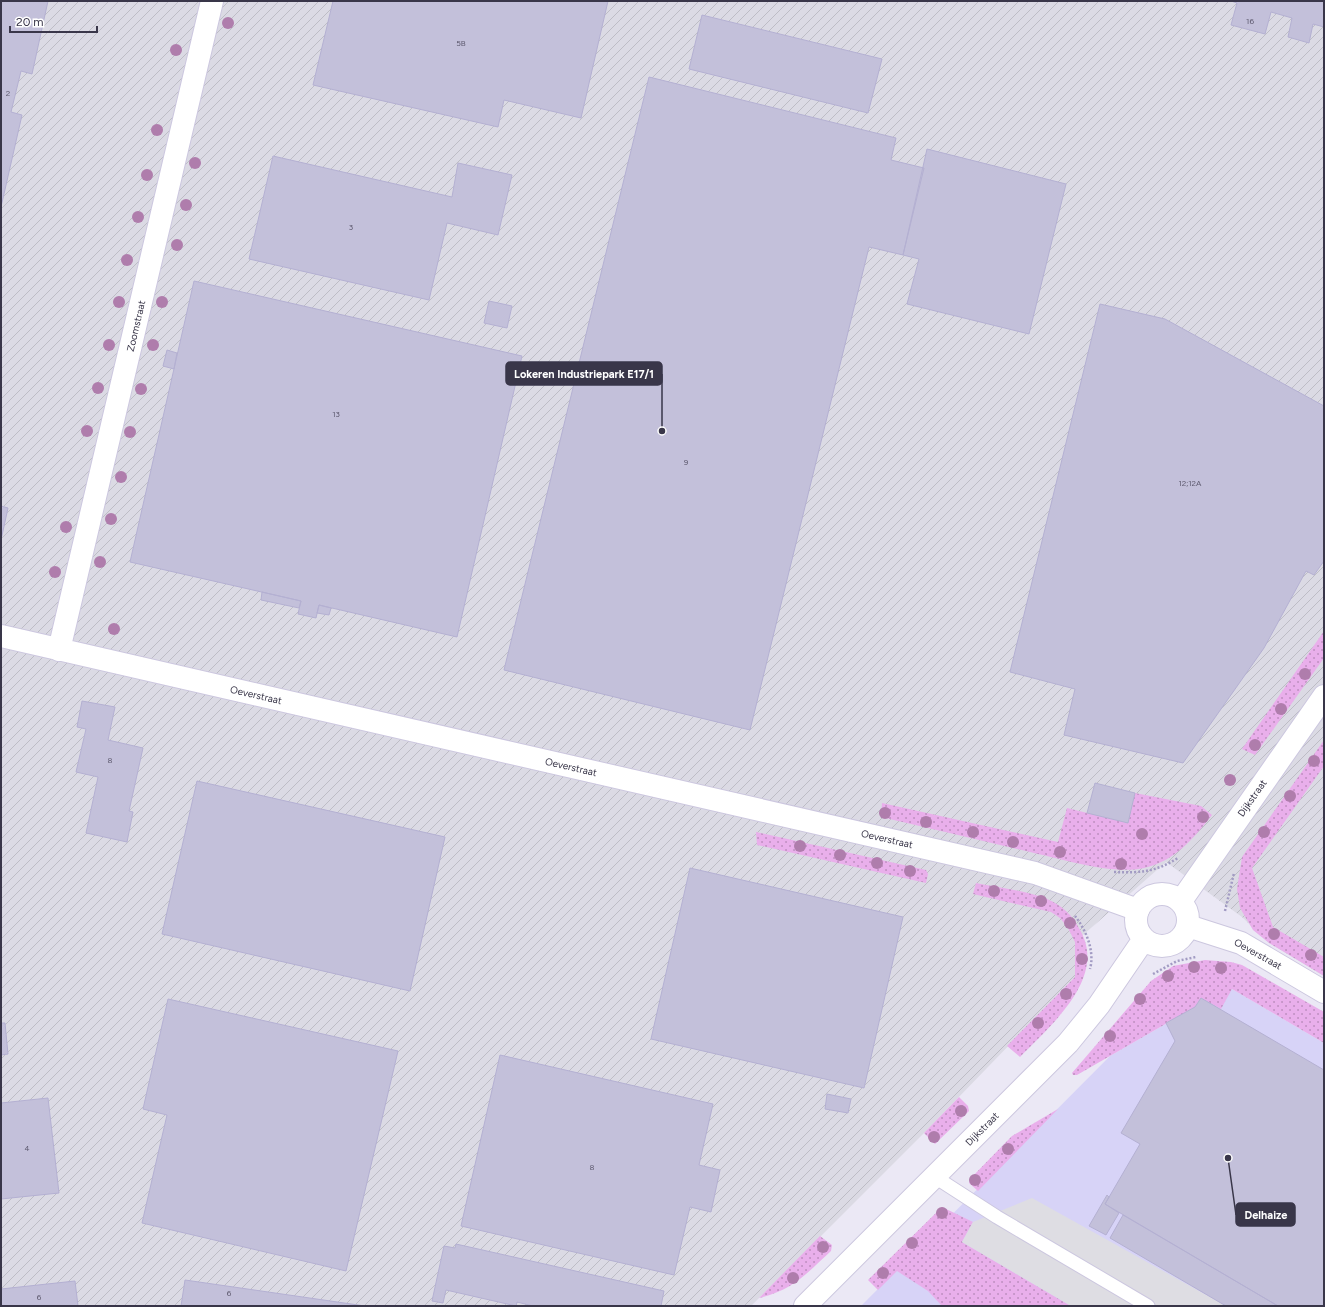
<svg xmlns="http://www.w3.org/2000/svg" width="1325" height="1307" viewBox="0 0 1325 1307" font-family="Figtree,sans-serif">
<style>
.commercial{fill:#d7d3f7}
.industrial{fill:url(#industrial-furrows)}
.green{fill:url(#green-dots)}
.parking{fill:#dedde3}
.building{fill:#c3c0da;stroke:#b4b0d2}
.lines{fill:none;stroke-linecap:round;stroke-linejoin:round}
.service-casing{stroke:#ccc7df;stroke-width:15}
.minor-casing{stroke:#ccc7df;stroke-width:24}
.tertiary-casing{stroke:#ccc7df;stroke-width:24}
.path{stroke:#a29bc3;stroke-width:2.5;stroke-dasharray:2 2;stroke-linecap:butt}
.service{stroke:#fff;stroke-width:13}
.minor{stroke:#fff;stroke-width:22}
.tertiary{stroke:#fff;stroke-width:22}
.tree{fill:#af7dac}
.labels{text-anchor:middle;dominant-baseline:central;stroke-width:3;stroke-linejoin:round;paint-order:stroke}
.number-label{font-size:8px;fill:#5c586d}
.street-label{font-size:10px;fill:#393649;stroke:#fff}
.leader{fill:none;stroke:#393649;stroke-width:1.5}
.callout-dot{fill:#393649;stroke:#fff;stroke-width:1.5}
.callout{fill:#393649;stroke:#393649;stroke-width:1.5}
.callout-label{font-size:11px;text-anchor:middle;font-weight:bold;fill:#fff}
</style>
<defs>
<pattern id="industrial-furrows" width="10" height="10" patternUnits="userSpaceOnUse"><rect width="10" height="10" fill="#dbdae4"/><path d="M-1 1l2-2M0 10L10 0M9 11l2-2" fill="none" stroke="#bdbcc5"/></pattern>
<pattern id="green-dots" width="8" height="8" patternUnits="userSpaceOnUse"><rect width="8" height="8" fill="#e9afeb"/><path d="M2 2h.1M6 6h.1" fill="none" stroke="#be8fc0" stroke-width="1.8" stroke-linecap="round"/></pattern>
</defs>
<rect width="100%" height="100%" fill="#ebe8f5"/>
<path class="commercial" d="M 1232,989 L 1324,1043 L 1324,1306 L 861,1306 L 1110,1056 L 1195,1007 L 1201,998 Z"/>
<path class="industrial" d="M 1,1 L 1324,1 L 1324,976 L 1269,943 L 1242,917 L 1166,862 L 1075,942 L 1075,977 L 924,1133 L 751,1306 L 1,1306 Z"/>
<path class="green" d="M 1324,631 L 1324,658 L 1255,755 L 1242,749 Z
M 1324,740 L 1324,766 L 1252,868 L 1273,927 L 1324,957 L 1324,976 L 1269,943 L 1253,930 L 1240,908 L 1237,889 L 1242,857 Z
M 1135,793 L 1201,806 L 1212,815 C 1193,839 1175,861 1144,868 C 1112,875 1066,860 1034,853 C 983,841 932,829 881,817 L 882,803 L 1058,842 L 1067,808 L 1128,823 Z
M 756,832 L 926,870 L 928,874 L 926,883 L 757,845 Z
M 976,883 C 999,888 1025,890 1047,899 C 1062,905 1073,916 1080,930 C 1108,978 1050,1026 1020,1057 L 1007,1046 L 1075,977 L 1075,942 L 1068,928 L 1060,918 L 1051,912 L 973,894 Z
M 1205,960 L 1231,962 L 1242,965 L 1324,1012 L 1324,1043 L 1232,989 L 1221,1009 L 1201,998 L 1195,1007 L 1077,1075 L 1073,1075 L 1072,1073 L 1151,981 L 1173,966 Z
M 959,1097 L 968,1106 L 969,1111 L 935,1144 L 924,1133 Z
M 1058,1109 L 978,1191 L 969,1183 L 971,1178 L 1012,1136 Z
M 942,1207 L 973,1222 L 962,1242 L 1071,1306 L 942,1306 L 928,1291 L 897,1271 L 878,1290 L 868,1280 Z
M 820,1236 L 832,1245 L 831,1251 C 806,1274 793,1290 759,1298 Z"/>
<path class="parking" d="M 1032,1198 L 1226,1306 L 1071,1306 L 962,1242 L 973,1222 Z"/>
<path class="building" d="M 1,1 L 48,1 L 32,74 L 21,71 L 11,112 L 22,115 L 1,207 Z
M 333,1 L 608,1 L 581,118 L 504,100 L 498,127 L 313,85 Z
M 1231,1 L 1324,1 L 1324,27 L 1313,24 L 1309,43 L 1288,37 L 1292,18 L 1271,12 L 1265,34 L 1231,25 L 1237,3 Z
M 702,15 L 882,59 L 868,113 L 689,69 Z
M 649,77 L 896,138 L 891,160 L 924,168 L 903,255 L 869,247 L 750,730 L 504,670 Z
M 927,149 L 1066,184 L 1029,334 L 907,304 L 919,259 L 903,255 Z
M 273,156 L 452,197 L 458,163 L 512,175 L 498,235 L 447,223 L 429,300 L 249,259 Z
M 194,281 L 522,356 L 457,637 L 319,605 L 316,618 L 298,614 L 301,601 L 130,562 Z
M 489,301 L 512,306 L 507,328 L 484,323 Z
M 1100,304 L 1165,319 L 1324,406 L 1324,561 L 1314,575 L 1306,571 L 1264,648 L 1183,763 L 1064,735 L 1075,689 L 1010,672 Z
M 167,350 L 177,353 L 174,369 L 163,366 Z
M 1,506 L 8,508 L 1,540 Z
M 262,592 L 301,601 L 299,608 L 261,600 Z
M 319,605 L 331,608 L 329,615 L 317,613 Z
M 82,701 L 115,707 L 108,740 L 143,748 L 129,811 L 133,812 L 127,842 L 86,833 L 98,777 L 76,772 L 86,729 L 77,727 Z
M 197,781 L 445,837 L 410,991 L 162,934 Z
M 1095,783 L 1135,793 L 1128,823 L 1087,813 Z
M 690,868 L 903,917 L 864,1088 L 651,1039 Z
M 1201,998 L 1324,1070 L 1324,1306 L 1278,1306 L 1105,1204 L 1140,1144 L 1121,1133 L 1175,1041 L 1166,1023 L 1195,1007 Z
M 168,999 L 398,1051 L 346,1271 L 142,1223 L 167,1115 L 143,1109 Z
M 1,1023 L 5,1023 L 8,1054 L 1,1055 Z
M 500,1055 L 713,1104 L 699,1165 L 720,1170 L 711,1212 L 690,1207 L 674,1275 L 461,1226 Z
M 827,1094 L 851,1099 L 848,1113 L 825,1109 Z
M 48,1098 L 59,1193 L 1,1199 L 1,1103 Z
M 1107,1195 L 1109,1197 L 1105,1204 L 1119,1213 L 1106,1235 L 1089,1226 Z
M 1123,1215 L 1278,1306 L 1226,1306 L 1110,1238 Z
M 456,1244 L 664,1291 L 661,1306 L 533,1306 L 517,1302 L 516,1306 L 446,1290 L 443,1303 L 432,1301 L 444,1246 L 455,1248 Z
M 185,1280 L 365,1306 L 181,1306 Z
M 75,1281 L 78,1306 L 1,1306 L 1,1289 Z"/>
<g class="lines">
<g class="service-casing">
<path id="service" d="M 935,1177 L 997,1217 L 1148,1306"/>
</g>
<g class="minor-casing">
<path id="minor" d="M 1,636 L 1035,873 L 1138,910
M 59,650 L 212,1"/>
</g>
<g class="tertiary-casing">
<path id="tertiary" d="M1136 920a26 26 0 1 1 52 0a26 26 0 1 1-52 0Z
M 1181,901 L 1324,696
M 1188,926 L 1241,943 L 1324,992
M 805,1306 L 1068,1043 L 1099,1005 L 1144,939"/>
</g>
<path class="path" d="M 1114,872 C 1141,873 1155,872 1178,858
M 1225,911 L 1234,873
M 1075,916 C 1086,930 1095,951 1090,969
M 1153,974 L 1177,961 L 1196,957"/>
<use href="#service" class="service"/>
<use href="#minor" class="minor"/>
<use href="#tertiary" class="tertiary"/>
</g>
<g class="tree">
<circle cx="228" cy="23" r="6"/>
<circle cx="176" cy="50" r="6"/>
<circle cx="157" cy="130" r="6"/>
<circle cx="195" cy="163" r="6"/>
<circle cx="147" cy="175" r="6"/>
<circle cx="186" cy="205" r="6"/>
<circle cx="138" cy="217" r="6"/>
<circle cx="177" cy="245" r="6"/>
<circle cx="127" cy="260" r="6"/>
<circle cx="119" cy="302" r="6"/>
<circle cx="162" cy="302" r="6"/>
<circle cx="109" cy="345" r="6"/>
<circle cx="153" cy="345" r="6"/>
<circle cx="98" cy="388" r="6"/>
<circle cx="141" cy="389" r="6"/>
<circle cx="87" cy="431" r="6"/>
<circle cx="130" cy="432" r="6"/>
<circle cx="121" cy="477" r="6"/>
<circle cx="111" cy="519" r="6"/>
<circle cx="66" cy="527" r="6"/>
<circle cx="100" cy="562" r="6"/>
<circle cx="55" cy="572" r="6"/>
<circle cx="114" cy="629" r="6"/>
<circle cx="1305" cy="674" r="6"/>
<circle cx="1281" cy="709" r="6"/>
<circle cx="1255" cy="745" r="6"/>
<circle cx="1314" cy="761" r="6"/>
<circle cx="1230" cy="780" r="6"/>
<circle cx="1290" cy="796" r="6"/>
<circle cx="885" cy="813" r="6"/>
<circle cx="1203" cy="817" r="6"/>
<circle cx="926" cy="822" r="6"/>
<circle cx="973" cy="832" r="6"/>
<circle cx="1264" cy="832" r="6"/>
<circle cx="1142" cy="834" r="6"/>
<circle cx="1013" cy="842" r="6"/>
<circle cx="800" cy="846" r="6"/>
<circle cx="1060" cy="852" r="6"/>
<circle cx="840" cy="855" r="6"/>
<circle cx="877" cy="863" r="6"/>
<circle cx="1121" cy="864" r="6"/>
<circle cx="910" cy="871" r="6"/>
<circle cx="994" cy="891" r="6"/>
<circle cx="1041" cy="901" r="6"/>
<circle cx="1070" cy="923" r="6"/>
<circle cx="1274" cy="934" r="6"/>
<circle cx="1311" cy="955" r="6"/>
<circle cx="1082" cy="959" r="6"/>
<circle cx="1194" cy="967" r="6"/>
<circle cx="1221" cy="968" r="6"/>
<circle cx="1168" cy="976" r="6"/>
<circle cx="1066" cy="994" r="6"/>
<circle cx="1140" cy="999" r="6"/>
<circle cx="1038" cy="1023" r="6"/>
<circle cx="1110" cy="1036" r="6"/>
<circle cx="961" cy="1111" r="6"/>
<circle cx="934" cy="1137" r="6"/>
<circle cx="1008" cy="1149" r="6"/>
<circle cx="975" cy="1180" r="6"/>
<circle cx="942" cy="1213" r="6"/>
<circle cx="912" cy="1243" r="6"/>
<circle cx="823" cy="1247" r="6"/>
<circle cx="883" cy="1273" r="6"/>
<circle cx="793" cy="1278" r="6"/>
</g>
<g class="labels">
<g class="number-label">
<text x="1250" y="21">16</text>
<text x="461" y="43">5B</text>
<text x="8" y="93">2</text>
<text x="351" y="227">3</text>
<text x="336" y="414">13</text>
<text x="686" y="462">9</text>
<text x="1190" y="483">12;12A</text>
<text x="110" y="760">8</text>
<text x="27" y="1148">4</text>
<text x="592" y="1167">8</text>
<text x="229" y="1293">6</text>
<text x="39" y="1297">6</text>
</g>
<g class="street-label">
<text transform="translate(136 326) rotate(-77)">Zoomstraat</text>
<text transform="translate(256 695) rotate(13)">Oeverstraat</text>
<text transform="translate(571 767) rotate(13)">Oeverstraat</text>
<text transform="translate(1252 798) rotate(-55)">Dijkstraat</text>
<text transform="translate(887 839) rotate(13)">Oeverstraat</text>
<text transform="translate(1258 954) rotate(29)">Oeverstraat</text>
<text transform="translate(982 1129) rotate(-45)">Dijkstraat</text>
</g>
</g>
<path class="leader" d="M662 431L662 374M1228 1158L1236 1215"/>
<g class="callout-dot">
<circle cx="662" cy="431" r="4"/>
<circle cx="1228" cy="1158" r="4"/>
</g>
<g class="callout">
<rect x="506" y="362" width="156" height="23" rx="4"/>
<rect x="1236" y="1203" width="59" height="23" rx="4"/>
</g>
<g class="callout-label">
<text x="584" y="378">Lokeren Industriepark E17/1</text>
<text x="1266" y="1219">Delhaize</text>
</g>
<rect width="1325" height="1307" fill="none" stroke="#393649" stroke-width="4"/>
<path d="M10 26v6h87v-6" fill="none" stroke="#393649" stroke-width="2"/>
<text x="16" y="26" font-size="12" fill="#393649" stroke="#ffffff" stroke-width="3" paint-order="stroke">20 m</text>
</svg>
